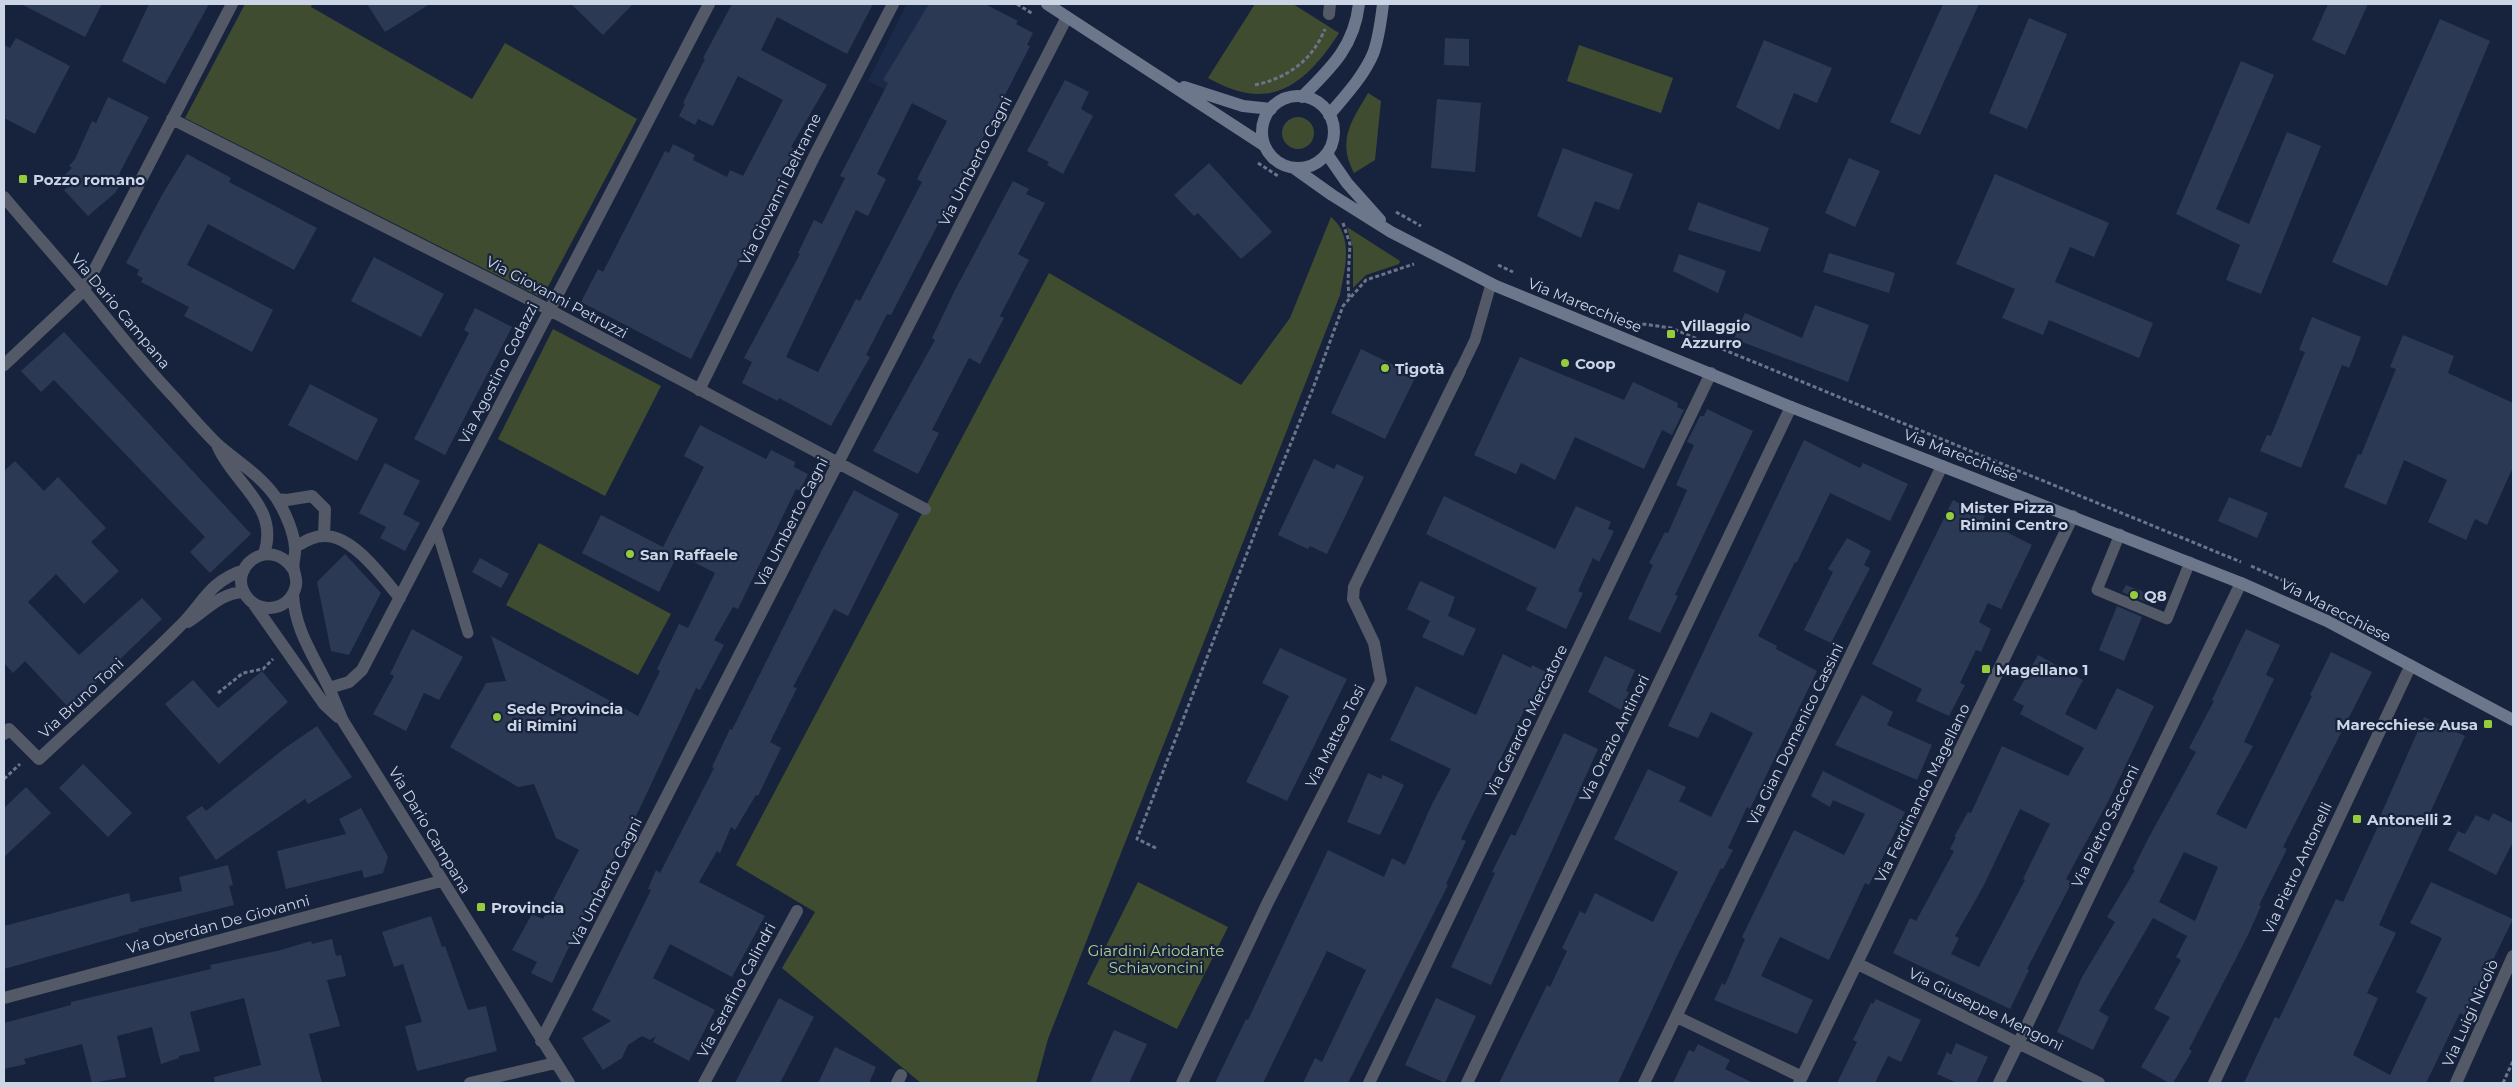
<svg xmlns="http://www.w3.org/2000/svg" width="2517" height="1087" viewBox="0 0 2517 1087" font-family="Montserrat,sans-serif">
<style>
.built{fill:#1c2a49}
.green{fill:#404c30}
.building{fill:#2c3954;fill-rule:evenodd}
.lines{fill:none;stroke-linecap:round;stroke-linejoin:round}
.path{stroke:#6a758a;stroke-width:3;stroke-dasharray:4 2.5;stroke-linecap:butt}
.lane{stroke:#535966;stroke-width:11}
.street{stroke:#535966;stroke-width:12}
.secondary{stroke:#6d778c;stroke-width:12}
.poi-dot{fill:#95cc3b;stroke:#17233c;stroke-width:2}
.labels{text-anchor:middle;dominant-baseline:central;stroke-width:4.5;stroke-linejoin:round;paint-order:stroke}
.street-label{font-size:15px;fill:#ccd5e6;stroke:#17233c}
.poi-label{font-size:15px;font-weight:bold;fill:#ccd5e6;stroke:#17233c;text-anchor:start}
.park-label{font-size:15px;fill:#b4d190;stroke:#17233c}
</style>
<rect width="100%" height="100%" fill="#17233c"/>
<path class="built" d="M 907,4 L 989,4 L 925,110 L 868,81 Z"/>
<path class="green" d="M 245,4 L 312,4 L 311,7 L 472,99 L 505,43 L 637,119 L 542,298 L 185,118 Z
M 1255,4 L 1293,4 L 1339,33 C 1304,87 1269,113 1208,78 Z
M 1579,45 L 1673,78 L 1661,113 L 1567,81 Z
M 1368,93 L 1381,101 L 1375,160 L 1354,173 C 1337,140 1351,122 1368,93 Z
M1282 133a16 16 0 1 1 32 0a16 16 0 1 1-32 0Z
M 1331,217 C 1354,236 1345,268 1340,295 L 1048,1039 L 1036,1083 L 921,1083 L 782,968 L 815,912 L 736,865 L 1049,273 L 1241,385 L 1290,318 Z
M 1347,227 L 1400,261 L 1399,264 L 1366,275 L 1353,288 L 1353,248 Z
M 553,329 L 661,386 L 605,496 L 498,439 Z
M 539,543 L 671,614 L 638,675 L 506,605 Z
M 1138,882 L 1228,927 L 1177,1029 L 1087,984 Z"/>
<path class="building" d="M 21,4 L 102,4 L 85,37 Z
M 149,4 L 209,4 L 165,84 L 122,61 Z
M 367,4 L 430,4 L 385,32 Z
M 571,4 L 633,4 L 603,35 Z
M 732,4 L 873,4 L 847,54 L 777,17 L 761,50 L 827,85 L 791,147 L 795,149 L 691,359 L 581,302 L 598,269 L 603,272 L 665,151 L 669,153 L 673,144 L 695,155 L 693,160 L 727,177 L 730,170 L 743,176 L 783,100 L 738,76 L 713,126 L 698,119 L 695,125 L 679,116 L 685,104 L 683,103 L 705,59 L 703,58 Z
M 929,4 L 985,4 L 1018,21 L 1016,24 L 1033,33 L 1027,45 L 1030,46 L 1005,95 L 891,315 L 887,314 L 866,355 L 870,357 L 831,426 L 779,398 L 778,401 L 742,383 L 752,362 L 744,358 L 800,254 L 798,253 L 814,220 L 822,224 L 845,178 L 840,176 L 888,83 L 883,80 ZM 912,103 L 947,121 L 917,179 L 922,182 L 860,301 L 856,299 L 818,372 L 786,357 L 856,210 L 868,216 L 886,179 L 877,174 Z
M 1943,4 L 1979,4 L 1920,135 L 1890,122 Z
M 2328,4 L 2368,4 L 2345,55 L 2312,40 Z
M 2029,18 L 2067,34 L 2027,129 L 1989,113 Z
M 2440,19 L 2490,41 L 2387,286 L 2332,262 Z
M 16,38 L 70,66 L 35,134 L 4,118 L 4,45 L 10,48 Z
M 1445,38 L 1469,39 L 1469,66 L 1444,65 Z
M 1764,40 L 1832,68 L 1817,103 L 1794,93 L 1779,130 L 1736,107 Z
M 2241,61 L 2274,75 L 2216,209 L 2249,224 L 2287,132 L 2321,146 L 2261,294 L 2226,280 L 2240,245 L 2176,214 Z
M 1065,80 L 1089,92 L 1081,109 L 1093,116 L 1063,174 L 1047,165 L 1049,162 L 1027,151 Z
M 108,97 L 149,117 L 119,174 L 125,177 L 115,193 L 88,216 L 64,190 L 69,186 L 62,177 L 72,168 L 69,166 L 75,159 L 92,121 L 96,123 Z
M 1437,99 L 1481,103 L 1475,172 L 1431,168 Z
M 1563,148 L 1633,174 L 1619,210 L 1595,201 L 1581,238 L 1537,216 Z
M 187,154 L 231,178 L 229,182 L 317,228 L 294,270 L 208,224 L 187,265 L 273,310 L 252,352 L 184,316 L 189,307 L 141,282 L 143,278 L 137,275 L 139,270 L 126,263 L 162,195 Z
M 1849,158 L 1880,171 L 1855,227 L 1825,213 Z
M 1209,163 L 1272,232 L 1241,259 L 1198,213 L 1194,216 L 1174,195 Z
M 1995,174 L 2109,223 L 2094,257 L 2070,247 L 2055,282 L 2153,323 L 2139,358 L 2049,320 L 2043,335 L 2002,318 L 2015,289 L 1956,264 Z
M 1013,181 L 1029,189 L 1026,194 L 1045,203 L 1018,254 L 1029,260 L 1000,316 L 1004,318 L 980,364 L 969,358 L 932,430 L 939,433 L 918,474 L 873,451 L 935,340 L 932,338 L 954,292 Z
M 1698,202 L 1769,228 L 1760,252 L 1688,230 Z
M 1829,253 L 1895,273 L 1889,293 L 1823,272 Z
M 1679,254 L 1726,271 L 1718,293 L 1673,271 Z
M 374,257 L 444,294 L 421,337 L 351,301 Z
M 1815,305 L 1869,325 L 1848,382 L 1734,339 L 1745,313 L 1802,338 Z
M 475,308 L 512,327 L 445,455 L 414,439 L 469,333 L 464,330 Z
M 2312,317 L 2361,337 L 2349,368 L 2342,365 L 2301,468 L 2260,451 L 2267,435 L 2271,436 L 2305,352 L 2299,350 Z
M 64,332 L 251,534 L 210,573 L 190,552 L 205,537 L 54,380 L 41,392 L 21,371 Z
M 2403,335 L 2454,356 L 2448,373 L 2513,403 L 2513,467 L 2487,525 L 2475,519 L 2466,540 L 2428,522 L 2447,480 L 2404,460 L 2386,505 L 2344,487 L 2358,454 L 2361,455 L 2396,369 L 2390,367 Z
M 1361,349 L 1416,376 L 1385,439 L 1331,413 Z
M 1520,357 L 1624,400 L 1633,382 L 1678,403 L 1677,407 L 1684,410 L 1672,435 L 1662,430 L 1644,469 L 1575,437 L 1555,480 L 1521,463 L 1516,474 L 1474,455 Z
M 310,384 L 378,419 L 357,461 L 288,425 Z
M 1707,409 L 1753,431 L 1675,595 L 1678,596 L 1660,633 L 1628,619 L 1653,565 L 1649,563 L 1665,532 L 1668,533 L 1687,490 L 1676,485 L 1694,445 L 1687,442 L 1700,416 L 1704,416 Z
M 700,425 L 766,459 L 771,450 L 795,462 L 794,467 L 808,474 L 800,491 L 796,489 L 738,609 L 733,607 L 714,640 L 724,645 L 700,690 L 696,688 L 639,810 L 610,865 L 608,864 L 552,983 L 531,973 L 537,962 L 512,950 L 532,914 L 543,919 L 579,850 L 556,838 L 534,784 L 518,787 L 450,747 L 486,683 L 506,681 L 491,636 L 638,716 L 660,671 L 657,669 L 679,624 L 688,628 L 715,573 L 678,554 L 659,592 L 582,553 L 601,515 L 663,547 L 704,467 L 684,456 Z
M 1804,440 L 1860,468 L 1863,463 L 1908,484 L 1890,521 L 1830,493 L 1797,562 L 1795,562 L 1758,636 L 1777,646 L 1776,649 L 1817,671 L 1750,809 L 1747,807 L 1728,848 L 1733,850 L 1723,869 L 1721,868 L 1676,958 L 1618,1083 L 1499,1083 L 1547,985 L 1550,987 L 1567,951 L 1562,948 L 1580,911 L 1585,914 L 1595,893 L 1653,922 L 1678,872 L 1614,839 L 1648,769 L 1686,787 L 1679,801 L 1711,817 L 1753,733 L 1711,712 L 1698,738 L 1668,726 Z
M 1314,459 L 1334,469 L 1337,464 L 1364,477 L 1327,554 L 1310,546 L 1308,549 L 1278,535 Z
M 15,461 L 44,491 L 58,477 L 106,528 L 91,542 L 119,571 L 84,604 L 56,574 L 28,602 L 79,655 L 142,598 L 162,619 L 69,708 L 25,661 L 13,673 L 4,663 L 4,471 Z
M 385,463 L 420,481 L 403,514 L 420,523 L 405,551 L 380,538 L 386,527 L 359,513 Z
M 854,490 L 899,514 L 848,616 L 834,609 L 793,687 L 797,688 L 770,742 L 781,748 L 758,796 L 756,795 L 735,830 L 731,827 L 720,853 L 717,851 L 699,882 L 765,916 L 732,977 L 670,944 L 653,978 L 715,1010 L 689,1061 L 653,1042 L 656,1036 L 650,1040 L 642,1036 L 628,1045 L 622,1058 L 603,1070 L 582,1038 L 611,1021 L 592,1010 L 651,890 L 648,889 L 656,870 L 660,873 L 714,768 L 712,767 L 730,729 L 732,730 L 824,546 Z
M 1444,496 L 1555,549 L 1576,506 L 1611,522 L 1608,529 L 1614,531 L 1599,562 L 1593,558 L 1578,591 L 1583,593 L 1566,629 L 1526,610 L 1537,588 L 1426,534 Z
M 2229,497 L 2268,513 L 2257,538 L 2218,521 Z
M 1953,500 L 1985,516 L 1983,520 L 2032,545 L 2001,609 L 1988,603 L 1979,622 L 1991,629 L 1981,652 L 1976,650 L 1960,683 L 1965,685 L 1949,716 L 1916,701 L 1922,689 L 1872,664 Z
M 1847,538 L 1871,551 L 1864,565 L 1870,568 L 1831,643 L 1804,630 L 1833,572 L 1828,569 Z
M 345,554 L 381,593 L 349,655 L 331,651 L 317,582 Z
M 480,558 L 509,574 L 501,588 L 472,572 Z
M 1420,581 L 1455,597 L 1448,616 L 1476,629 L 1463,656 L 1422,637 L 1430,621 L 1407,609 Z
M 2126,585 L 2151,595 L 2148,603 L 2122,592 Z
M 2117,606 L 2142,617 L 2124,661 L 2099,650 Z
M 412,629 L 463,657 L 439,700 L 424,693 L 406,731 L 373,714 L 394,676 L 390,674 Z
M 2246,629 L 2280,645 L 2266,675 L 2274,679 L 2244,742 L 2253,746 L 2216,814 L 2246,829 L 2312,696 L 2310,695 L 2331,652 L 2372,672 L 2283,847 L 2287,849 L 2259,905 L 2261,906 L 2248,935 L 2189,1049 L 2192,1051 L 2173,1083 L 2169,1083 L 2141,1067 L 2170,1017 L 2154,1009 L 2181,960 L 2176,957 L 2187,936 L 2153,918 L 2099,1011 L 2109,1017 L 2093,1050 L 2057,1032 L 2082,977 L 2115,922 L 2107,917 L 2135,870 L 2133,869 L 2149,837 L 2196,752 L 2189,748 L 2214,701 L 2212,700 ZM 2184,852 L 2218,867 L 2195,921 L 2159,902 Z
M 1280,648 L 1347,679 L 1287,801 L 1246,782 L 1289,696 L 1262,683 Z
M 1503,654 L 1531,668 L 1532,665 L 1548,673 L 1529,713 L 1524,711 L 1461,839 L 1466,841 L 1446,884 L 1448,885 L 1348,1083 L 1303,1083 L 1315,1058 L 1322,1062 L 1366,970 L 1327,951 L 1263,1083 L 1215,1083 L 1246,1019 L 1248,1020 L 1328,850 L 1384,877 L 1392,858 L 1405,865 L 1432,804 L 1451,769 L 1390,740 L 1416,686 L 1476,715 Z
M 2038,655 L 2083,680 L 2065,714 L 2096,730 L 2117,688 L 2154,706 L 2110,798 L 2066,879 L 2072,882 L 2027,969 L 2029,970 L 2010,1009 L 1893,953 L 1910,918 L 1916,921 L 1954,851 L 1950,849 L 1956,837 L 1954,837 L 1968,812 L 1971,813 L 2002,746 L 2068,776 L 2084,748 L 2020,714 L 2024,706 L 2013,700 ZM 2020,809 L 2050,824 L 2023,879 L 2025,880 L 1979,967 L 1951,954 L 1959,938 L 1955,936 L 1983,887 Z
M 1605,656 L 1635,670 L 1626,691 L 1629,692 L 1621,710 L 1588,692 Z
M 262,671 L 288,702 L 219,764 L 165,704 L 193,680 L 218,708 Z
M 1862,695 L 1893,712 L 1887,725 L 1932,745 L 1917,780 L 1835,745 Z
M 2424,717 L 2465,736 L 2379,925 L 2396,933 L 2367,993 L 2378,998 L 2353,1055 L 2390,1075 L 2427,998 L 2416,992 L 2442,938 L 2410,923 L 2431,882 L 2513,919 L 2492,962 L 2490,961 L 2464,1015 L 2460,1013 L 2426,1083 L 2244,1083 L 2275,1017 L 2279,1019 L 2336,899 L 2343,902 L 2381,820 L 2379,819 Z
M 317,726 L 352,777 L 308,804 L 305,799 L 216,860 L 186,817 L 202,806 L 206,811 L 285,748 Z
M 1564,733 L 1598,749 L 1491,985 L 1451,967 L 1495,873 L 1492,872 L 1511,834 L 1515,836 Z
M 83,764 L 132,813 L 108,837 L 59,788 Z
M 1823,771 L 1905,812 L 1869,885 L 1865,883 L 1829,960 L 1780,937 L 1761,976 L 1813,1000 L 1797,1034 L 1714,1000 L 1722,983 L 1725,985 L 1745,939 L 1742,937 L 1794,830 L 1844,855 L 1865,814 L 1833,800 L 1830,807 L 1811,796 Z
M 1368,773 L 1381,779 L 1383,775 L 1404,785 L 1380,835 L 1347,822 Z
M 26,787 L 51,813 L 4,857 L 4,808 Z
M 361,808 L 388,857 L 383,873 L 364,878 L 362,870 L 286,889 L 277,851 L 346,834 L 339,819 Z
M 2493,813 L 2513,823 L 2513,842 L 2496,875 L 2448,850 L 2458,831 L 2465,834 L 2476,815 L 2489,821 Z
M 228,865 L 233,885 L 229,886 L 234,905 L 138,929 L 139,931 L 4,969 L 4,926 L 129,893 L 131,902 L 182,891 L 179,877 Z
M 431,916 L 442,947 L 445,946 L 468,1010 L 486,1006 L 497,1051 L 417,1071 L 405,1026 L 422,1022 L 403,964 L 394,967 L 382,932 Z
M 332,939 L 336,956 L 341,955 L 346,976 L 327,980 L 340,1026 L 309,1034 L 322,1083 L 215,1083 L 214,1077 L 261,1065 L 244,998 L 190,1012 L 200,1051 L 179,1056 L 179,1058 L 161,1064 L 152,1027 L 117,1036 L 126,1077 L 92,1083 L 82,1044 L 24,1059 L 26,1064 L 4,1069 L 4,1023 L 71,1005 L 71,1002 L 211,969 L 210,965 L 281,950 L 311,941 L 312,944 Z
M 779,998 L 814,1017 L 780,1083 L 735,1083 Z
M 1436,998 L 1476,1016 L 1445,1083 L 1405,1065 Z
M 1876,999 L 1921,1020 L 1901,1062 L 1888,1056 L 1875,1083 L 1837,1083 L 1857,1042 L 1853,1040 L 1871,1003 L 1873,1004 Z
M 1114,1030 L 1147,1044 L 1129,1083 L 1090,1083 Z
M 1956,1043 L 1988,1057 L 1976,1083 L 1957,1083 L 1937,1074 L 1947,1052 L 1951,1055 Z
M 1698,1044 L 1730,1060 L 1725,1069 L 1753,1083 L 1673,1083 L 1689,1050 L 1694,1052 Z
M 835,1047 L 876,1067 L 869,1083 L 818,1083 Z"/>
<g class="lines">
<path class="path" d="M 1017,4 L 1033,14
M 1255,85 C 1287,78 1312,61 1325,29
M 1258,163 L 1278,176
M 1396,212 L 1421,226
M 1343,223 L 1350,244 L 1348,282 L 1349,298
M 1498,265 L 1513,272
M 1636,323 L 1671,328 L 2241,562
M 2251,566 L 2291,584
M 218,693 L 243,673 L 263,669 L 273,659
M 4,779 L 20,764
M 1156,848 L 1137,839 L 1261,517 L 1312,391 L 1343,306 L 1366,280 L 1414,264
M 2503,1083 L 2513,1061"/>
<path class="lane" d="M 1460,371 L 1475,340 L 1491,284
M 436,528 L 468,633
M 2120,534 L 2097,590 L 2167,619 L 2190,562"/>
<path class="street" d="M 1329,14 L 1330,4
M 172,119 L 540,305 L 925,509
M 4,197 C 30,228 57,258 83,289 C 113,326 142,364 175,398 C 188,413 202,429 216,443 C 237,462 261,475 277,499 C 285,512 294,532 295,548 C 296,555 292,563 294,570 C 295,576 297,579 296,585 C 292,609 261,616 247,597 C 225,569 269,534 293,569
M 4,365 L 84,290 L 232,4
M 699,390 L 814,157 L 893,4
M 218,447 C 235,485 280,507 264,554
M 277,499 L 287,500 L 312,496 L 325,509 L 324,536
M 295,547 C 304,542 313,536 324,536 C 353,535 383,578 400,598
M 293,594 C 295,631 314,656 329,688 C 334,699 338,710 343,721 L 569,1083
M 253,603 L 324,704 L 338,717
M 188,622 C 207,610 220,593 244,592
M 329,688 L 349,682 L 362,670 L 709,4
M 4,734 L 9,729 L 39,759 C 86,715 133,673 179,627 C 203,604 208,582 244,570
M 1858,964 L 2099,1083
M 4,998 L 441,881
M 1677,1017 L 1802,1077
M 541,1041 L 1067,17
M 470,1083 L 555,1063
M 704,1083 L 797,911
M 897,1083 L 901,1075
M 1182,1083 L 1267,904 L 1381,681 L 1374,643 L 1353,599 L 1354,587 L 1460,371
M 1369,1083 L 1711,373
M 1467,1083 L 1791,407
M 1644,1083 L 1942,466
M 1799,1083 L 2073,516
M 1999,1083 L 2241,583
M 2214,1083 L 2410,667
M 2456,1083 L 2513,956"/>
<path class="secondary" d="M 1047,4 L 1265,146
M 1184,87 L 1243,106 L 1271,109
M1262 132a36 36 0 1 1 72 0a36 36 0 1 1-72 0Z
M 1302,97 C 1331,68 1354,47 1359,4
M 1329,115 C 1345,96 1363,77 1373,54 C 1379,38 1381,20 1383,4
M 1327,154 L 1347,183 L 1380,220
M 1294,168 L 1332,195 L 1391,232 L 1496,286 L 1791,407 L 2241,583 L 2327,621 L 2513,720"/>
</g>
<g class="poi-dot">
<rect x="18" y="174" width="10" height="10" rx="2.5"/>
<rect x="1666" y="329" width="10" height="10" rx="2.5"/>
<circle cx="1565" cy="363" r="5"/>
<circle cx="1385" cy="368" r="5"/>
<circle cx="1950" cy="516" r="5"/>
<circle cx="630" cy="554" r="5"/>
<circle cx="2134" cy="595" r="5"/>
<rect x="1981" y="664" width="10" height="10" rx="2.5"/>
<circle cx="497" cy="717" r="5"/>
<rect x="2483" y="719" width="10" height="10" rx="2.5"/>
<rect x="2352" y="814" width="10" height="10" rx="2.5"/>
<rect x="476" y="902" width="10" height="10" rx="2.5"/>
</g>
<g class="labels">
<g class="street-label">
<text transform="translate(975 161) rotate(-63)">Via Umberto Cagni</text>
<text transform="translate(780 189) rotate(-64)">Via Giovanni Beltrame</text>
<text transform="translate(557 297) rotate(28)">Via Giovanni Petruzzi</text>
<text transform="translate(1585 305) rotate(22)">Via Marecchiese</text>
<text transform="translate(121 311) rotate(50)">Via Dario Campana</text>
<text transform="translate(498 373) rotate(-63)">Via Agostino Codazzi</text>
<text transform="translate(1961 455) rotate(21)">Via Marecchiese</text>
<text transform="translate(791 522) rotate(-63)">Via Umberto Cagni</text>
<text transform="translate(2336 610) rotate(27)">Via Marecchiese</text>
<text transform="translate(81 698) rotate(-43)">Via Bruno Toni</text>
<text transform="translate(1526 721) rotate(-64)">Via Gerardo Mercatore</text>
<text transform="translate(1795 734) rotate(-64)">Via Gian Domenico Cassini</text>
<text transform="translate(1335 736) rotate(-63)">Via Matteo Tosi</text>
<text transform="translate(1614 738) rotate(-64)">Via Orazio Antinori</text>
<text transform="translate(1922 793) rotate(-64)">Via Ferdinando Magellano</text>
<text transform="translate(2105 826) rotate(-64)">Via Pietro Sacconi</text>
<text transform="translate(430 830) rotate(59)">Via Dario Campana</text>
<text transform="translate(2297 868) rotate(-65)">Via Pietro Antonelli</text>
<text transform="translate(605 882) rotate(-63)">Via Umberto Cagni</text>
<text transform="translate(218 924) rotate(-15)">Via Oberdan De Giovanni</text>
<text transform="translate(736 990) rotate(-62)">Via Serafino Calindri</text>
<text transform="translate(1986 1009) rotate(26)">Via Giuseppe Mengoni</text>
<text transform="translate(2470 1013) rotate(-66)">Via Luigi Nicolò</text>
</g>
<g class="poi-label">
<text x="33" y="179">Pozzo romano</text>
<text x="1681" y="325">Villaggio<tspan x="1681" dy="17">Azzurro</tspan></text>
<text x="1575" y="363">Coop</text>
<text x="1395" y="368">Tigotà</text>
<text x="1960" y="507">Mister Pizza<tspan x="1960" dy="17">Rimini Centro</tspan></text>
<text x="640" y="554">San Raffaele</text>
<text x="2144" y="595">Q8</text>
<text x="1996" y="669">Magellano 1</text>
<text x="507" y="708">Sede Provincia<tspan x="507" dy="17">di Rimini</tspan></text>
<text x="2478" y="724" text-anchor="end">Marecchiese Ausa</text>
<text x="2367" y="819">Antonelli 2</text>
<text x="491" y="907">Provincia</text>
</g>
<g class="park-label">
<text x="1156" y="950">Giardini Ariodante<tspan x="1156" dy="17">Schiavoncini</tspan></text>
</g>
</g>
<rect width="2517" height="1087" fill="none" stroke="#ccd5e6" stroke-width="10"/>
</svg>
